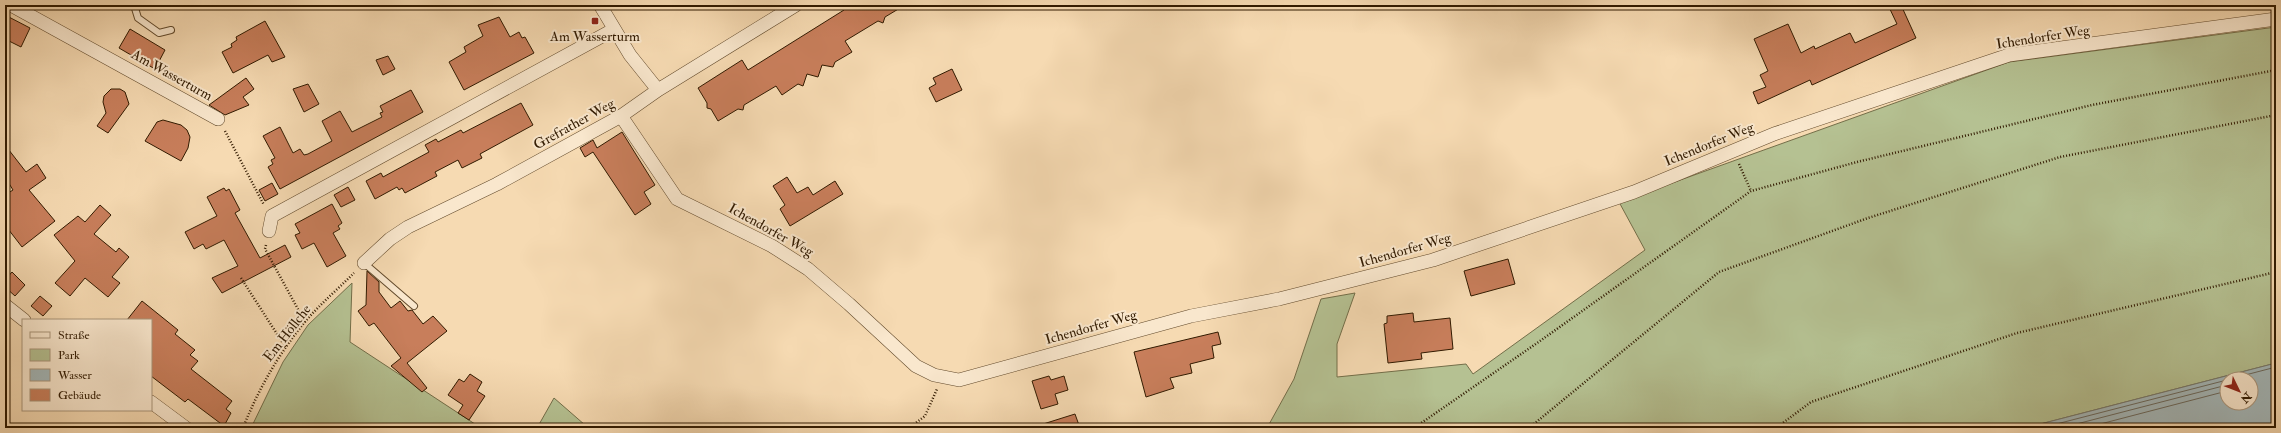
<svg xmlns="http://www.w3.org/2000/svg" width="2281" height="433" viewBox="0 0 2281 433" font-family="'IM FELL Double Pica',serif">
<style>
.green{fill:#b5c192;stroke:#736e49}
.water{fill:#a3b7b9;stroke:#75786f;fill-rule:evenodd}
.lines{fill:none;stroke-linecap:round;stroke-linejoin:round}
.shore{stroke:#6a685c;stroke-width:1}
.building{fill:#c87e5b;stroke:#311a00}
.service-casing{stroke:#624a2c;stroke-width:8}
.minor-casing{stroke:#624a2c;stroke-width:14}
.path{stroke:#311a00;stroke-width:2.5;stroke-dasharray:1 2;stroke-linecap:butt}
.service{stroke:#f9e7cd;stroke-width:6}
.minor{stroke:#f9e7cd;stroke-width:13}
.poi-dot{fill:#8f2418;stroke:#f9e7cd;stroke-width:1.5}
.labels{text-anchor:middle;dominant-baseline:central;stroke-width:4;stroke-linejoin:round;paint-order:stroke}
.poi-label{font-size:14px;fill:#311a00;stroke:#f9e7cd}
.street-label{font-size:14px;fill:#311a00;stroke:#f9e7cd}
</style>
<rect width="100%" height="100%" fill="#f6dab2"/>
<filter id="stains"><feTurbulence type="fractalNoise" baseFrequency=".005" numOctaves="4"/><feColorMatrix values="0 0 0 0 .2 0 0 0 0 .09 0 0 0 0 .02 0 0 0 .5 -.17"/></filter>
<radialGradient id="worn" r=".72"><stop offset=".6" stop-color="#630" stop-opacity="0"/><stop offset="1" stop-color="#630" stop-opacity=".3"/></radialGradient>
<path class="green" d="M 2276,27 L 2276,363 L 2025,428 L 1267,428 L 1294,379 L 1321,299 L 1355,293 L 1337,344 L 1337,377 L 1466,364 L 1473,374 L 1645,250 L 1619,202 L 2009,62 Z
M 352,283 L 350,342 L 481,428 L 251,428 L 283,362 L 308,325 Z
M 554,398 L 585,425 L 584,428 L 537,428 Z"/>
<path class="water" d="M 2276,363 L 2276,428 L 2025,428 ZM 2227,379 L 2251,379 L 2251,403 L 2227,403 Z"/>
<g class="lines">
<path class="shore" d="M 2230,379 L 2276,367
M 2041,428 L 2227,380
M 2061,428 L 2227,385
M 2085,428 L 2227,391"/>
</g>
<path class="building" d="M 841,5 L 905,5 L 885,17 L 883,23 L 878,21 L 845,41 L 852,52 L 835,62 L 833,67 L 822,65 L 818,77 L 807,74 L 803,86 L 798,84 L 782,95 L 776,86 L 744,105 L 743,110 L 738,109 L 718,121 L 711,109 L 707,108 L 707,103 L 698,88 L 742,60 L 748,70 L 844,10 Z
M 1888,5 L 1901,5 L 1916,38 L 1812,85 L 1810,80 L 1758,104 L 1753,92 L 1766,87 L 1760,75 L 1768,71 L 1754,39 L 1788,24 L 1801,53 L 1814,46 L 1815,49 L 1850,33 L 1855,43 L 1897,24 Z
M 5,15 L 30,28 L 21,47 L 5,39 Z
M 499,17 L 510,37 L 519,32 L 522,38 L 525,37 L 534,53 L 464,90 L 449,62 L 466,52 L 464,47 L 483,36 L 478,25 Z
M 265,21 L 285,57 L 272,62 L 268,55 L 233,73 L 222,52 L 232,47 L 231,44 L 237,40 L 236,37 Z
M 130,29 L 165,50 L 155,69 L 119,48 Z
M 388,56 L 395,69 L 383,75 L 376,60 Z
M 952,69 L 962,90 L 936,102 L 929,88 L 936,84 L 933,78 Z
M 246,78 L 254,89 L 243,97 L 249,105 L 225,115 L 209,105 Z
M 308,84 L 319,104 L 304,112 L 293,89 Z
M 111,89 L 120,89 L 125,92 L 129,104 L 108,133 L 97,126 L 106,113 L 103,102 L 104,96 Z
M 411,90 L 423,112 L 280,189 L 268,167 L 273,164 L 271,160 L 275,158 L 263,136 L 280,127 L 293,153 L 300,149 L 304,155 L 308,154 L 332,141 L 322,121 L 340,111 L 352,132 L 382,117 L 380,113 L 383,112 L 380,106 Z
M 521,103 L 533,125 L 480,154 L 482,158 L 462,168 L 458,160 L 435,172 L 437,176 L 405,193 L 402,188 L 399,190 L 397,187 L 375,199 L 366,181 L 381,173 L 383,177 L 429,152 L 425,145 L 436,139 L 438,142 L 461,130 L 463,133 Z
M 163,120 L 181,125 L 187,130 L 190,137 L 188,148 L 181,161 L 145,141 L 157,122 Z
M 622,132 L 655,185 L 644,192 L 651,204 L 635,215 L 593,152 L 585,157 L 580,148 L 593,140 L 597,148 Z
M 5,145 L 26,172 L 37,164 L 46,178 L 29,190 L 55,221 L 22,247 L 5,225 L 5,195 L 13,190 L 5,177 Z
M 787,177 L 797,193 L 808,187 L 813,195 L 835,181 L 843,194 L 790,226 L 780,209 L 785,205 L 773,186 Z
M 272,183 L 278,194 L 265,201 L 259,190 Z
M 348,187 L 355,200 L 341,207 L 334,195 Z
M 224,188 L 226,191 L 229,189 L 240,210 L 235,213 L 260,258 L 285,245 L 291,257 L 222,293 L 212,278 L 238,266 L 224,240 L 206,249 L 203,244 L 194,249 L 185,232 L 217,216 L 207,197 Z
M 332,204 L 342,223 L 338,226 L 340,229 L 333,233 L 346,256 L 327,267 L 314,243 L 302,249 L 295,235 L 300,233 L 295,224 Z
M 100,205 L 111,215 L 94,234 L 116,252 L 119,248 L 129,257 L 112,277 L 120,283 L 108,297 L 85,278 L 70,296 L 55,283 L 75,261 L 54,235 L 78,216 L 85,222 Z
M 1508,259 L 1515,284 L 1471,296 L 1464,271 Z
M 367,271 L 379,282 L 379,292 L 391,308 L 400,301 L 408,311 L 412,310 L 423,324 L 433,316 L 447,331 L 407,363 L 427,388 L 422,392 L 391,366 L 401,358 L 374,323 L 369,326 L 358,311 L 366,305 Z
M 12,272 L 25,285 L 15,296 L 5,287 L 5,280 Z
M 40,296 L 52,306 L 43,316 L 31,306 Z
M 142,301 L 178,330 L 175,334 L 195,350 L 190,355 L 198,361 L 191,369 L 232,401 L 226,409 L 231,413 L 224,426 L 188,399 L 185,402 L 151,376 L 151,320 L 127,320 Z
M 1413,313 L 1414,322 L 1450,318 L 1453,349 L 1421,353 L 1422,359 L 1388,363 L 1384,324 L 1387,323 L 1387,316 Z
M 1218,332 L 1221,344 L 1212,346 L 1214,358 L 1190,364 L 1192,373 L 1170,378 L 1174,388 L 1146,397 L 1134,352 Z
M 470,374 L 482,382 L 477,391 L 485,396 L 469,420 L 458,413 L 463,405 L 448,395 L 459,379 L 464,382 Z
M 1049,376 L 1051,380 L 1064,376 L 1068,390 L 1055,394 L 1058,404 L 1041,409 L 1032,381 Z
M 1075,414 L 1080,428 L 1040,428 L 1040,425 Z"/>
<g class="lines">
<g class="service-casing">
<path id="service" d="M 134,5 L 138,18 L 159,33 L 171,30
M 364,263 L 414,306"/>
</g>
<g class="minor-casing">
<path id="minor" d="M 11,5 L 218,119
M 600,5 L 630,55 L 658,90
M 621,116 L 677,199 L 772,246 L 808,269 L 849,304 L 916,366 L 934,375 L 959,380 L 1191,316 L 1279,299 L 1433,260 L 1634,192 L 1774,134 L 2009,55 L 2276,19
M 269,231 L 272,216 L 613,30
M 364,263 L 390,239 L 408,227 L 497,184 L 621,116 L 658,90 L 796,5
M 5,305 L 24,320
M 151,402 L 186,428"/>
</g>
<path class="path" d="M 225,131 L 264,205
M 1739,164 L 1751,191
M 266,245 L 265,249 L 305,322
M 241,278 L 286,348
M 243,428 C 258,390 278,355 304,323 C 319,305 338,289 354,273
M 909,428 L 925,416 L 937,389
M 1414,428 L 1540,341 L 1751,191 L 1857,162 L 2092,105 L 2276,70
M 1529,428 L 1719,272 L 1868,218 L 2060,157 L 2276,115
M 1776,428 L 1811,402 L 2017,333 L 2276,272"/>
<use href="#service" class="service"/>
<use href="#minor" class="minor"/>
</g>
<rect class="poi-dot" x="591" y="17" width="8" height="8" rx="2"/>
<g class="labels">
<g class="poi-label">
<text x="595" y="36">Am Wasserturm</text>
</g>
<g class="street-label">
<text transform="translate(2043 37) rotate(-9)">Ichendorfer Weg</text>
<text transform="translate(172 75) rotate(29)">Am Wasserturm</text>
<text transform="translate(574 124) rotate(-29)">Grefrather Weg</text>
<text transform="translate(1709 144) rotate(-22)">Ichendorfer Weg</text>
<text transform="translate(771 230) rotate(29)">Ichendorfer Weg</text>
<text transform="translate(1405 250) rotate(-16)">Ichendorfer Weg</text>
<text transform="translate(1091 327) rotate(-16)">Ichendorfer Weg</text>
<text transform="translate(287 333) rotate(-52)">Em Höllche</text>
</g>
</g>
<rect width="2281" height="433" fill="none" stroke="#f6dab2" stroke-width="20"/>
<rect x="6" y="6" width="2269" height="421" fill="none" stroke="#311a00" stroke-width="2"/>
<rect x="10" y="10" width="2261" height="413" fill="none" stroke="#311a00"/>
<rect x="22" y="319" width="130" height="92" fill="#f9e7cd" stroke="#a9957b"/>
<rect x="30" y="332" width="20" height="6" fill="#f9e7cd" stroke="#a9957b"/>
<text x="58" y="339" font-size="12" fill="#311a00">Straße</text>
<rect x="30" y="349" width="20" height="12" fill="#b5c192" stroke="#a9957b"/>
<text x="58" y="359" font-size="12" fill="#311a00">Park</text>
<rect x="30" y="369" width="20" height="12" fill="#a3b7b9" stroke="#a9957b"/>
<text x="58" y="379" font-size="12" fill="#311a00">Wasser</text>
<rect x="30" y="389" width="20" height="12" fill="#c87e5b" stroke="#a9957b"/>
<text x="58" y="399" font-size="12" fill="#311a00">Gebäude</text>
<g transform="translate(2239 391) rotate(133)"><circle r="19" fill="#f9e7cd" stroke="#a9957b"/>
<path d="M0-3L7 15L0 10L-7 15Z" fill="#8f2418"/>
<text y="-6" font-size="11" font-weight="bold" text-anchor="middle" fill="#311a00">N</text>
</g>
<rect width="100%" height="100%" filter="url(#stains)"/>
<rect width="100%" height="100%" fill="url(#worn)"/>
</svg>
